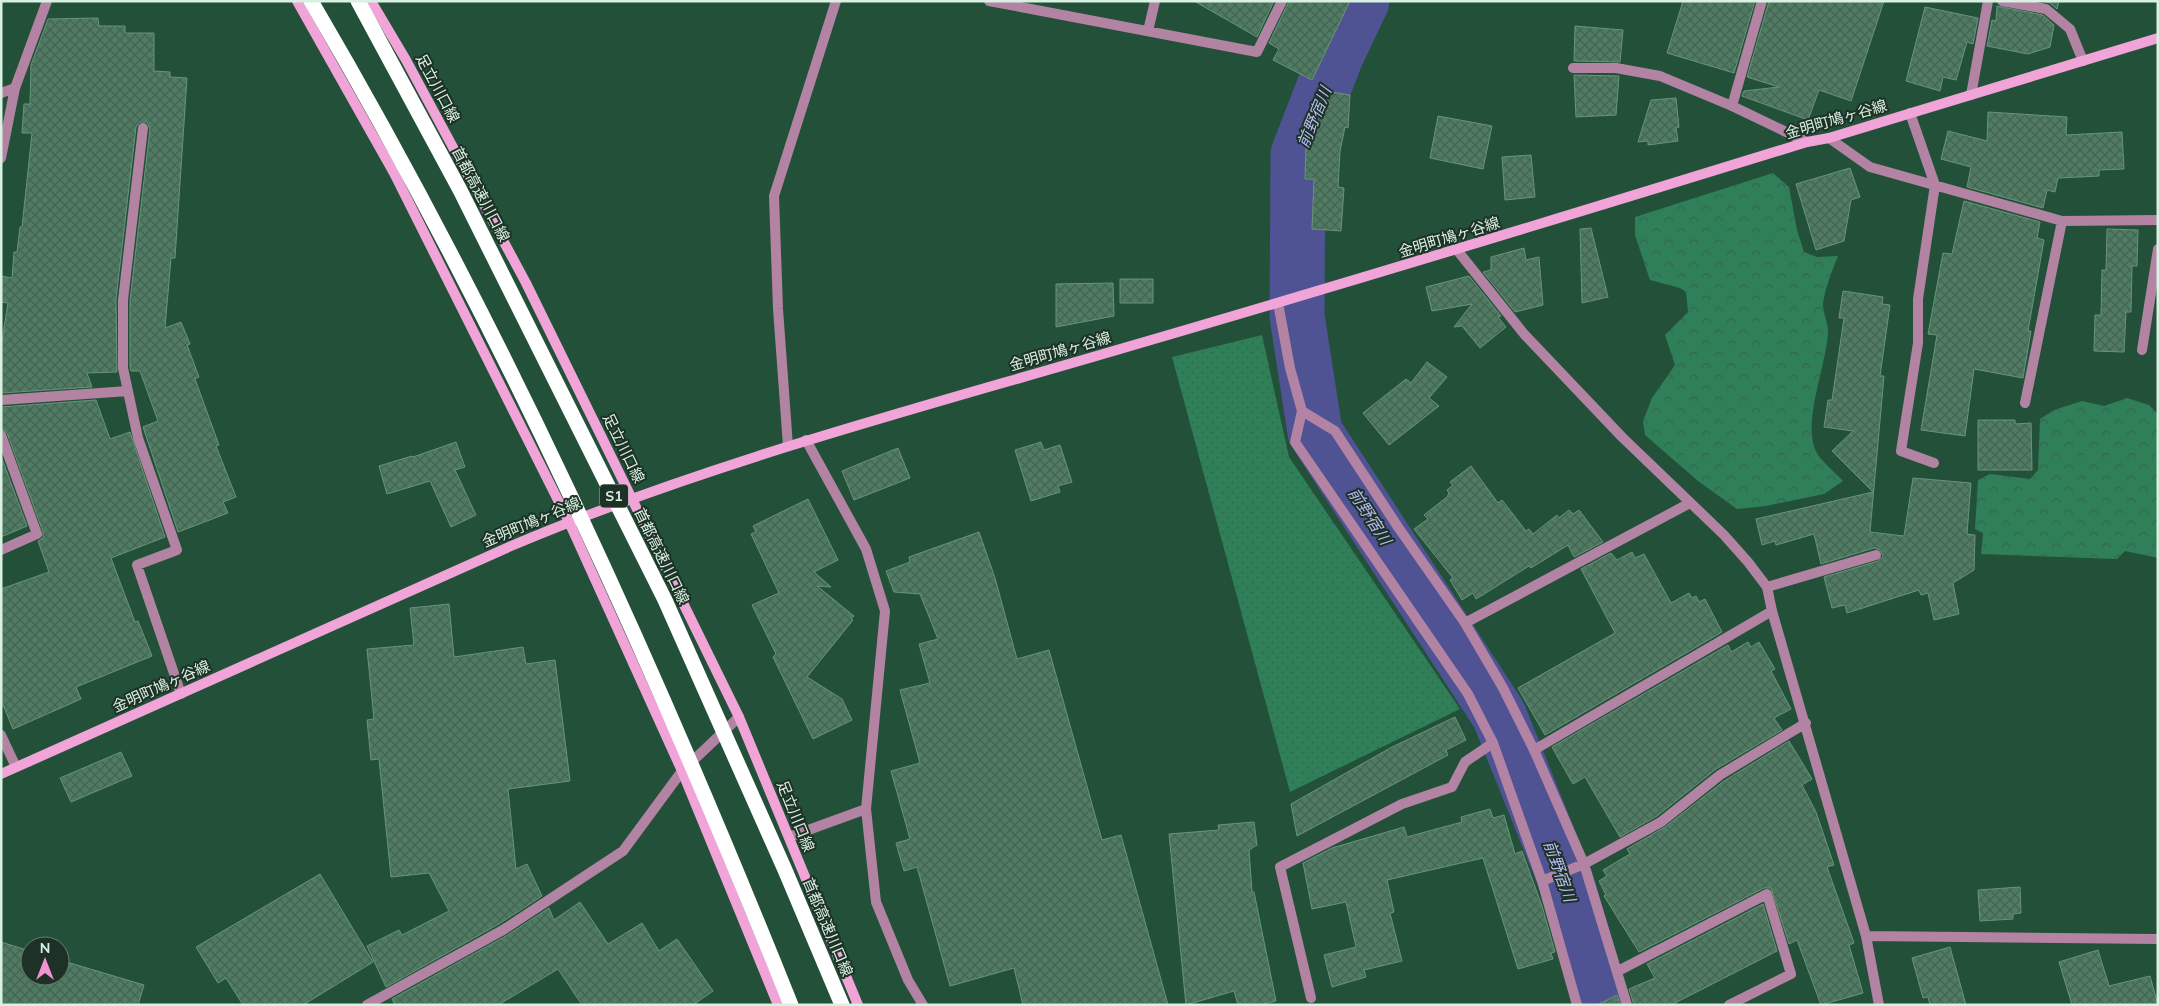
<svg xmlns="http://www.w3.org/2000/svg" width="2159" height="1006" viewBox="0 0 2159 1006" font-family="Mulish,'Noto Sans JP',sans-serif">
<style>
.grass{fill:url(#grass-dots)}
.forest{fill:url(#forest-crowns)}
.lines{fill:none;stroke-linecap:round;stroke-linejoin:round}
.river{stroke:#4f5393;stroke-width:55}
.building{fill:url(#building-cross-hatch);stroke:#67957b}
.service{stroke:#b383a3;stroke-width:10}
.minor{stroke:#b383a3;stroke-width:10}
.secondary{stroke:#f0a4d8;stroke-width:10}
.motorway-bridge{stroke:#fff;stroke-width:15}
.labels{text-anchor:middle;dominant-baseline:central;stroke-width:4;stroke-linejoin:round;paint-order:stroke}
.shield{fill:#1e3126;stroke:#a1b7aa;stroke-width:1}
.shield-label{font-size:14px;font-weight:bold;fill:#d9f1e2}
.street-label{font-size:15px;fill:#d9f1e2;stroke:#1e3126}
.water-label{font-size:16px;font-style:italic;fill:#b6bcf4;stroke:#1e3126}
</style>
<defs>
<pattern id="grass-dots" width="8" height="8" patternUnits="userSpaceOnUse" patternTransform="scale(1.25)"><rect width="8" height="8" fill="#2f7f58"/><path d="M2 2h.1M6 6h.1" fill="none" stroke="#37664f" stroke-width="1.8" stroke-linecap="round"/></pattern>
<pattern id="forest-crowns" width="20" height="18" patternUnits="userSpaceOnUse" patternTransform="scale(1.25)"><rect width="20" height="18" fill="#2f7f58"/><path d="M2 6a3 3 0 1 1 6 0M12 15a3 3 0 1 1 6 0" fill="none" stroke="#37664f"/></pattern>
<pattern id="building-cross-hatch" width="8" height="8" patternUnits="userSpaceOnUse" patternTransform="scale(1.25)"><rect width="8" height="8" fill="#4e7c63"/><path d="M0 0l8 8M0 8l8-8" fill="none" stroke="#486254"/></pattern>
</defs>
<rect width="100%" height="100%" fill="#235039"/>
<path class="grass" d="M 1262,335 L 1289,457 L 1460,709 L 1290,792 L 1172,357 Z"/>
<path class="forest" d="M 1773,173 L 1789,187 L 1797,230 L 1804,252 L 1817,257 L 1838,256 C 1832,271 1825,288 1823,304 C 1823,313 1828,322 1828,331 C 1827,364 1803,420 1815,449 C 1819,460 1835,472 1843,481 L 1824,494 L 1766,506 L 1737,509 L 1698,481 L 1645,435 L 1643,421 L 1652,398 L 1675,365 L 1665,335 L 1688,312 L 1686,292 L 1680,288 L 1650,280 L 1635,235 L 1635,217 Z
M 2127,398 L 2149,405 L 2158,414 L 2158,558 L 2125,551 L 2117,559 L 1981,554 L 1983,533 L 1975,529 L 1978,480 L 1990,474 L 2030,479 L 2038,470 L 2040,419 L 2054,410 L 2082,401 L 2104,406 Z"/>
<g class="lines">
<path class="river" d="M 1362,1 L 1336,56 L 1298,154 L 1297,316 L 1315,432 L 1499,715 L 1567,884 L 1603,1005"/>
</g>
<path class="building" d="M 1194,1 L 1274,1 L 1257,37 Z
M 1289,1 L 1350,1 L 1312,80 L 1273,60 L 1279,49 L 1269,43 Z
M 1683,1 L 1755,1 L 1734,73 L 1667,53 Z
M 1769,1 L 1884,1 L 1851,101 L 1819,90 L 1808,120 L 1742,96 L 1744,91 L 1779,87 L 1747,77 Z
M 2042,1 L 2059,1 L 2057,9 L 2050,3 Z
M 1997,6 L 2043,15 L 2054,25 L 2050,47 L 2028,54 L 1987,46 L 1992,20 L 1996,21 Z
M 1925,7 L 1978,18 L 1973,44 L 1967,42 L 1956,80 L 1943,77 L 1940,91 L 1906,81 Z
M 98,18 L 99,26 L 125,26 L 125,33 L 154,33 L 154,71 L 170,72 L 170,77 L 187,78 L 175,258 L 171,258 L 165,328 L 181,322 L 190,344 L 187,345 L 199,377 L 195,379 L 219,445 L 216,446 L 236,497 L 223,502 L 228,513 L 178,532 L 143,427 L 158,421 L 140,371 L 131,371 L 130,367 L 130,300 L 150,129 L 147,122 L 140,122 L 136,127 L 116,299 L 117,372 L 87,373 L 92,387 L 1,393 L 1,347 L 8,303 L 1,302 L 1,276 L 12,278 L 14,252 L 17,252 L 20,227 L 22,227 L 32,133 L 22,133 L 24,104 L 30,104 L 31,65 L 48,19 Z
M 1575,26 L 1623,30 L 1620,62 L 1574,61 Z
M 1574,75 L 1619,76 L 1616,115 L 1576,117 Z
M 1326,91 L 1350,95 L 1348,128 L 1345,127 L 1340,151 L 1338,187 L 1344,188 L 1341,231 L 1312,229 L 1314,179 L 1305,179 L 1306,148 L 1312,148 L 1312,124 Z
M 1676,98 L 1679,127 L 1676,128 L 1678,141 L 1648,145 L 1648,141 L 1638,142 L 1651,100 Z
M 1988,112 L 2067,117 L 2066,135 L 2122,132 L 2124,169 L 2099,170 L 2099,176 L 2058,178 L 2055,192 L 2047,190 L 2043,208 L 1967,187 L 1971,167 L 1941,159 L 1948,131 L 1987,141 Z
M 1438,116 L 1492,126 L 1483,169 L 1430,158 Z
M 1531,155 L 1535,197 L 1505,200 L 1502,157 Z
M 1850,168 L 1860,197 L 1851,200 L 1844,241 L 1816,250 L 1796,184 Z
M 1964,201 L 2040,222 L 2037,238 L 2044,240 L 2028,331 L 2031,331 L 2023,378 L 1974,369 L 1965,436 L 1921,430 L 1937,335 L 1928,334 L 1943,253 L 1952,254 Z
M 1591,228 L 1608,297 L 1582,303 L 1580,229 Z
M 2107,229 L 2138,230 L 2137,266 L 2132,266 L 2131,312 L 2126,312 L 2124,352 L 2094,351 L 2095,315 L 2101,315 L 2102,270 L 2106,270 Z
M 1524,248 L 1526,260 L 1539,257 L 1543,305 L 1515,312 L 1483,272 L 1491,270 L 1491,257 Z
M 1469,276 L 1501,316 L 1498,317 L 1506,327 L 1480,348 L 1462,326 L 1454,327 L 1472,304 L 1432,311 L 1426,287 Z
M 1120,279 L 1153,279 L 1153,303 L 1120,303 Z
M 1113,283 L 1114,316 L 1056,327 L 1056,284 Z
M 1843,291 L 1883,297 L 1882,304 L 1890,305 L 1880,376 L 1884,376 L 1870,532 L 1904,536 L 1913,478 L 1971,483 L 1967,534 L 1975,535 L 1974,570 L 1953,583 L 1959,614 L 1934,620 L 1928,593 L 1921,595 L 1919,590 L 1847,613 L 1845,605 L 1832,608 L 1824,577 L 1878,561 L 1883,556 L 1880,550 L 1874,548 L 1821,564 L 1814,534 L 1776,545 L 1775,541 L 1762,545 L 1756,519 L 1873,492 L 1832,451 L 1853,431 L 1824,427 L 1828,400 L 1832,400 L 1844,318 L 1839,318 Z
M 1427,362 L 1447,377 L 1429,398 L 1439,406 L 1389,445 L 1363,413 L 1406,379 L 1411,383 Z
M 96,400 L 110,439 L 130,432 L 165,537 L 111,558 L 135,622 L 138,621 L 152,656 L 76,687 L 81,699 L 13,729 L 1,700 L 1,589 L 49,572 L 38,541 L 43,538 L 43,532 L 7,433 L 1,428 L 1,407 Z
M 1978,420 L 2015,420 L 2015,424 L 2031,423 L 2032,470 L 1978,470 Z
M 456,442 L 465,467 L 455,470 L 476,515 L 451,527 L 430,481 L 387,494 L 379,466 L 412,456 L 413,457 Z
M 1041,442 L 1044,450 L 1060,445 L 1072,482 L 1058,486 L 1060,492 L 1031,501 L 1015,450 Z
M 898,448 L 910,478 L 854,500 L 842,471 Z
M 1,456 L 27,526 L 1,537 Z
M 1471,466 L 1498,503 L 1502,500 L 1526,531 L 1529,529 L 1533,534 L 1557,515 L 1559,518 L 1569,510 L 1573,514 L 1579,510 L 1603,542 L 1574,557 L 1568,545 L 1531,568 L 1529,566 L 1476,599 L 1473,593 L 1462,600 L 1450,580 L 1453,578 L 1414,529 L 1428,519 L 1424,515 L 1447,497 L 1449,493 L 1447,490 L 1453,485 L 1450,482 Z
M 808,499 L 838,560 L 814,572 L 831,587 L 817,586 L 854,616 L 851,619 L 853,620 L 807,677 L 842,699 L 852,720 L 813,739 L 773,657 L 776,654 L 752,605 L 779,593 L 751,534 L 756,532 L 753,526 Z
M 979,532 L 995,578 L 1017,659 L 1049,650 L 1102,840 L 1121,835 L 1168,1005 L 1023,1005 L 1014,968 L 950,986 L 917,867 L 904,871 L 896,843 L 910,839 L 891,771 L 920,763 L 900,690 L 930,683 L 919,644 L 938,639 L 920,594 L 894,592 L 886,571 L 910,562 L 909,557 Z
M 1632,552 L 1635,558 L 1644,554 L 1671,603 L 1689,593 L 1692,598 L 1696,596 L 1699,602 L 1705,599 L 1722,632 L 1545,735 L 1518,688 L 1615,633 L 1581,569 L 1611,553 L 1617,560 Z
M 449,604 L 454,657 L 523,647 L 526,664 L 555,660 L 570,781 L 508,789 L 516,869 L 527,864 L 542,896 L 499,924 L 386,987 L 367,946 L 399,930 L 402,935 L 449,911 L 429,873 L 391,877 L 379,759 L 371,760 L 367,720 L 374,719 L 367,649 L 414,645 L 410,608 Z
M 1748,642 L 1751,647 L 1759,642 L 1775,669 L 1771,671 L 1791,709 L 1774,718 L 1782,730 L 1716,769 L 1657,816 L 1620,837 L 1585,777 L 1573,784 L 1552,747 L 1728,645 L 1731,652 Z
M 1455,717 L 1466,740 L 1446,750 L 1448,755 L 1297,836 L 1291,804 L 1392,747 Z
M 1789,741 L 1812,779 L 1802,785 L 1816,812 L 1834,865 L 1827,867 L 1854,943 L 1849,945 L 1863,993 L 1821,1005 L 1797,940 L 1789,944 L 1771,888 L 1764,888 L 1639,952 L 1604,896 L 1606,895 L 1599,881 L 1607,876 L 1603,870 L 1630,854 L 1627,849 L 1665,827 L 1724,781 Z
M 121,752 L 132,776 L 71,802 L 60,778 Z
M 1490,809 L 1493,818 L 1504,815 L 1515,854 L 1522,851 L 1542,906 L 1555,952 L 1551,953 L 1553,959 L 1518,969 L 1483,858 L 1387,880 L 1394,912 L 1390,913 L 1402,961 L 1364,970 L 1366,977 L 1332,987 L 1324,955 L 1356,947 L 1346,902 L 1312,909 L 1303,863 L 1332,848 L 1404,827 L 1407,837 L 1462,822 L 1461,817 Z
M 1254,822 L 1257,845 L 1249,850 L 1252,892 L 1254,892 L 1276,1001 L 1260,1005 L 1238,1005 L 1234,991 L 1186,1005 L 1169,834 L 1219,830 L 1218,825 Z
M 320,874 L 373,962 L 303,1005 L 243,1005 L 226,978 L 218,983 L 196,947 Z
M 2020,887 L 2021,913 L 2013,914 L 2013,919 L 1980,921 L 1978,890 Z
M 580,902 L 608,944 L 642,923 L 659,951 L 677,939 L 713,991 L 693,1005 L 582,1005 L 558,969 L 498,1005 L 395,1005 L 392,999 L 506,936 L 549,908 L 554,920 Z
M 1763,904 L 1777,951 L 1671,1005 L 1634,1005 L 1629,989 L 1655,978 L 1647,964 Z
M 1,942 L 30,951 L 30,976 L 60,976 L 60,960 L 144,985 L 138,1005 L 1,1005 Z
M 1950,947 L 1966,1005 L 1930,1005 L 1928,997 L 1923,998 L 1912,958 Z
M 2098,950 L 2109,986 L 2150,976 L 2158,1005 L 2072,1005 L 2059,962 Z
M 1617,995 L 1620,1005 L 1597,1005 Z"/>
<g class="lines">
<path class="service" d="M 2002,1 L 2046,9 L 2070,29 L 2083,61
M 1971,95 L 1988,1
M 1732,106 L 1762,1
M 1457,250 L 1524,334 L 1622,437 L 1724,535 L 1748,562 L 1767,587 L 1772,611 L 1534,750
M 1465,623 L 1690,503
M 1311,998 L 1280,867 L 1402,804 L 1452,787 L 1465,762 L 1493,743"/>
<path class="minor" d="M 989,1 L 1257,52 L 1282,1
M 1148,31 L 1155,1
M 1573,68 L 1616,68 L 1660,76 L 1732,106 L 1807,142
M 1,93 L 15,88
M 1910,113 L 1935,185 L 1918,299 L 1918,343 L 1901,451 L 1934,463
M 143,128 L 123,300 L 123,368 L 138,438 L 177,550 L 137,565 L 181,694
M 1829,138 L 1870,167 L 2062,221 L 2158,220
M 1,158 L 15,88 L 47,1
M 1278,303 L 1290,368 L 1302,411 L 1295,442 L 1468,694 L 1493,743 L 1542,881 L 1577,1005
M 2142,350 L 2158,249
M 1,400 L 128,391
M 2025,403 L 2062,221
M 1302,411 L 1335,431 L 1398,527 L 1465,623 L 1503,688 L 1534,750 L 1584,864 L 1627,1005
M 1,435 L 37,534 L 1,550
M 788,446 L 778,309 L 774,196 L 836,1
M 1767,587 L 1876,555
M 1772,611 L 1866,936 L 1879,1005
M 1,735 L 16,767
M 866,809 L 876,902 L 908,980 L 923,1005
M 789,837 L 866,809 L 885,611 L 866,549 L 806,440
M 1542,881 L 1584,864 L 1661,822 L 1720,775 L 1806,723
M 1866,936 L 2158,939
M 1618,971 L 1767,894 L 1791,974 L 1729,1005
M 367,1005 L 503,930 L 623,851 L 682,771 L 739,717"/>
<path class="secondary" d="M 297,1 L 394,173 L 569,522 L 682,771 L 778,1005
M 371,1 L 406,60 L 526,283 L 739,717 L 858,1005
M 1,774 L 511,546 C 710,462 920,408 1127,347 C 1354,281 1580,212 1807,142 L 1829,138 L 2158,38"/>
<path class="motorway-bridge" d="M 311,1 C 499,321 653,661 791,1005
M 358,1 L 460,190 L 665,600 L 785,870 L 842,1005"/>
</g>
<g class="labels">
<rect class="shield" x="600" y="484.5" width="28" height="23" rx="4"/>
<g class="shield-label">
<text x="614" y="496">S1</text>
</g>
<g class="street-label">
<text transform="translate(438 88) rotate(62)">足立川口線</text>
<text transform="translate(1836 119) rotate(-16)">金明町鳩ヶ谷線</text>
<text transform="translate(481 194) rotate(62)">首都高速川口線</text>
<text transform="translate(1449 237) rotate(-17)">金明町鳩ヶ谷線</text>
<text transform="translate(1060 351) rotate(-16)">金明町鳩ヶ谷線</text>
<text transform="translate(624 448) rotate(64)">足立川口線</text>
<text transform="translate(531 522) rotate(-23)">金明町鳩ヶ谷線</text>
<text transform="translate(662 556) rotate(64)">首都高速川口線</text>
<text transform="translate(161 686) rotate(-24)">金明町鳩ヶ谷線</text>
<text transform="translate(796 816) rotate(68)">足立川口線</text>
<text transform="translate(828 927) rotate(67)">首都高速川口線</text>
</g>
<g class="water-label">
<text transform="translate(1314 117) rotate(-68)">前野宿川</text>
<text transform="translate(1370 516) rotate(57)">前野宿川</text>
<text transform="translate(1560 871) rotate(70)">前野宿川</text>
</g>
</g>
<rect width="2159" height="1006" fill="none" stroke="#d9f1e2" stroke-width="5"/>
<g transform="translate(45 961)"><circle r="24" fill="#1e3126" stroke="#697e71"/>
<path d="M0-4L9 19L0 12L-9 19Z" fill="#f391d5"/>
<text y="-8" font-size="14" font-weight="bold" text-anchor="middle" fill="#d9f1e2">N</text>
</g>
</svg>
